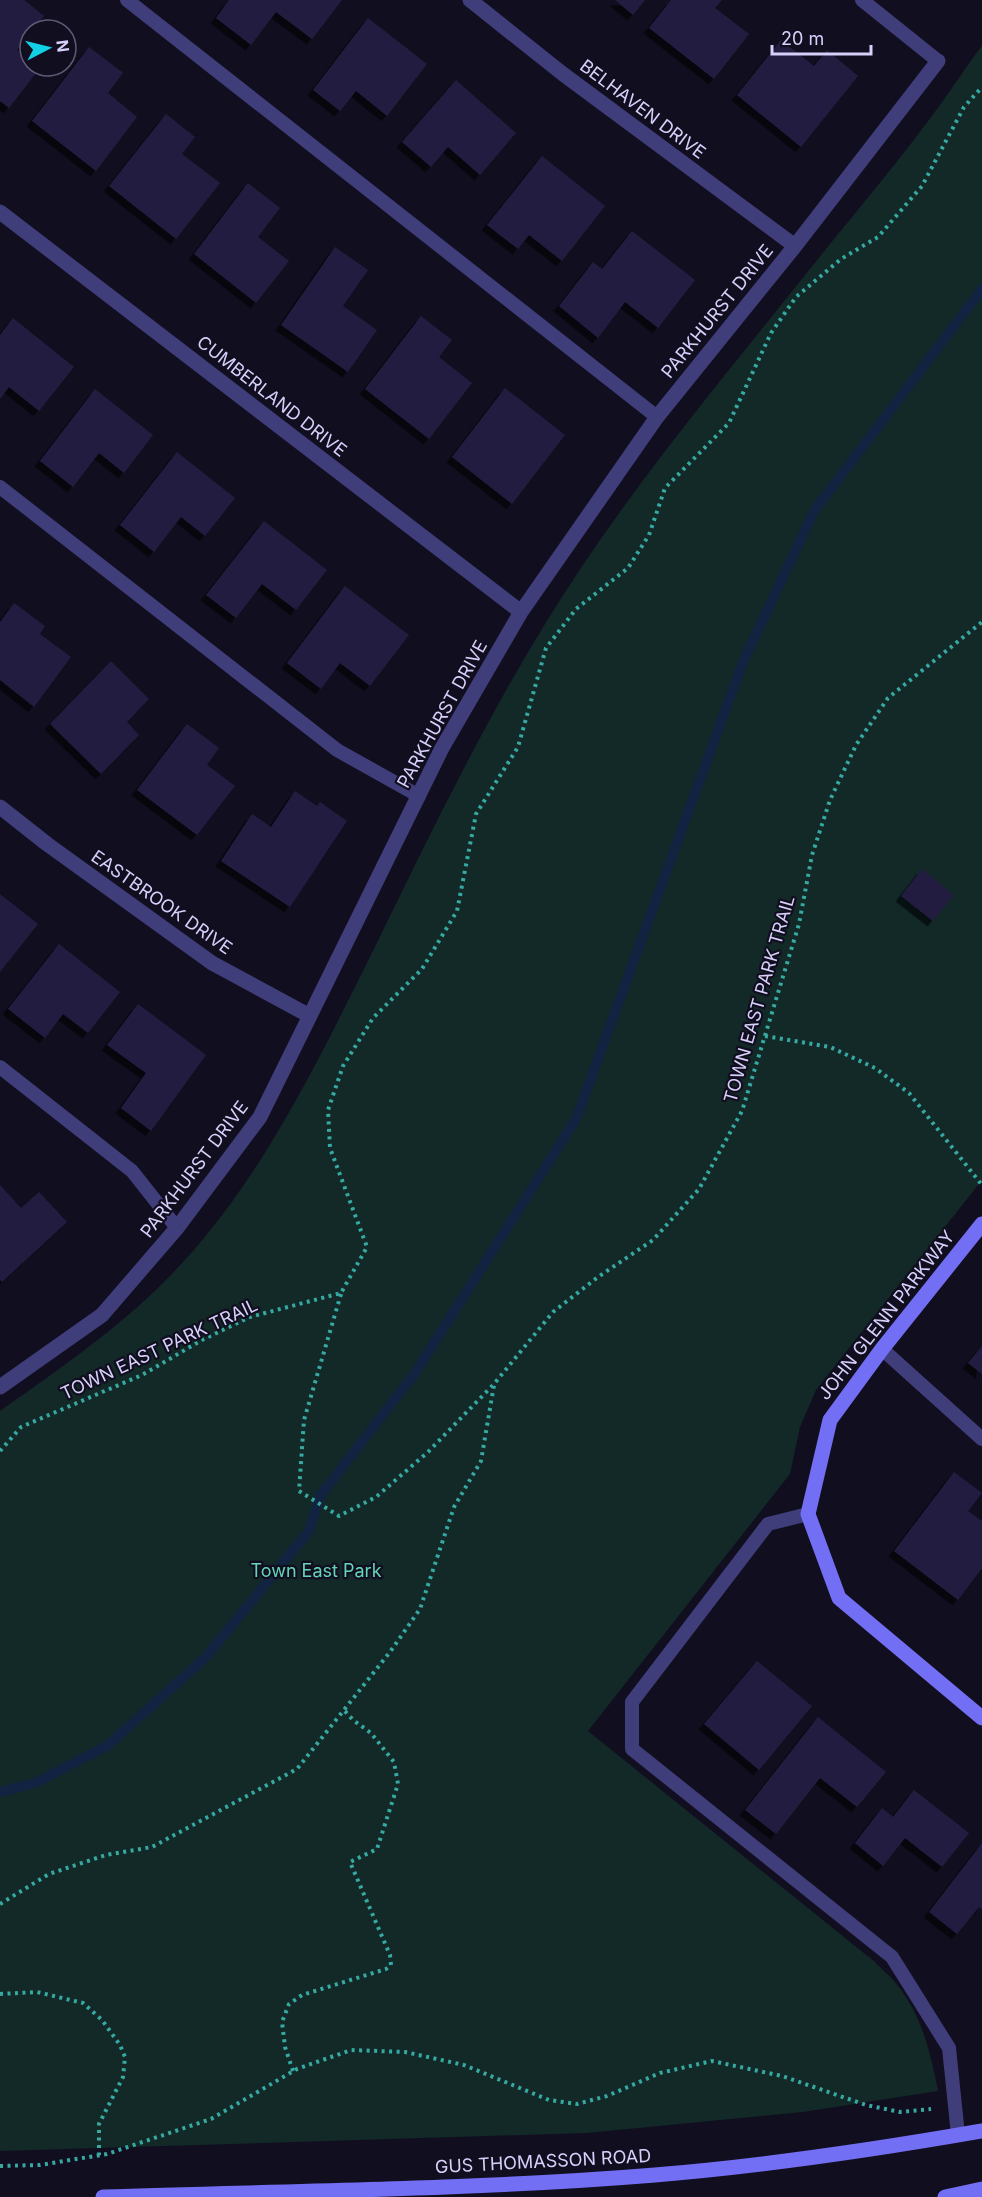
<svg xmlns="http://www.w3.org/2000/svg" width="982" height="2197" viewBox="0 0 982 2197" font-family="Inter,sans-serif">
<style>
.green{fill:#122928}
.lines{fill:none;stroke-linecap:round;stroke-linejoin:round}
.stream{stroke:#112341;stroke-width:10}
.building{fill:#231c3f;filter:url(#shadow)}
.path{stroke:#37a9a3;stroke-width:4;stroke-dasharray:3 4.5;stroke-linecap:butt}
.lane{stroke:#403d7b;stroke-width:14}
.street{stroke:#403d7b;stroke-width:15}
.secondary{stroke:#736ff4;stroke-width:15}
.labels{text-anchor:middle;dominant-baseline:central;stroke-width:4.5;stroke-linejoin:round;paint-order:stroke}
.street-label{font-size:18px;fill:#d6d0fb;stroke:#110e1f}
.park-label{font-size:18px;fill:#63d5b9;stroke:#110e1f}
</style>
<defs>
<filter id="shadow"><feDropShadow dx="-5.5" dy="5.5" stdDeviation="0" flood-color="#0009"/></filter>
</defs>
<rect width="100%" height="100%" fill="#110e1f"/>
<path class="green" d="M 982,46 L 982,1180 L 816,1390 L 800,1427 L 790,1474 L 588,1731 L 875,1962 C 882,1970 892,1977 898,1986 C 922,2016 931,2054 938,2091 L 803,2112 L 587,2133 L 0,2151 L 0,1411 C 65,1365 131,1320 184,1261 C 263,1174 315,1067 367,963 C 423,849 478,733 545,624 C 622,498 718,384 810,269 C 852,216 897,164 937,109 C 953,88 966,66 982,46 Z"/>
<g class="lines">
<path class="stream" d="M 0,1792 L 35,1783 L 107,1746 L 205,1658 L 309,1531 L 320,1496 L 415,1373 L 576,1119 L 743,662 L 814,511 L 982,289"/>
</g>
<path class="building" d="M 0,0 L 24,0 L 44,16 L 33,30 L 30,30 L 30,34 L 17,50 L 30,60 L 30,66 L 40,68 L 9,108 L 0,101 Z
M 229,0 L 342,0 L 312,39 L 276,12 L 251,45 L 216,18 Z
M 615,0 L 645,0 L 633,15 Z
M 671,0 L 722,0 L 715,8 L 749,34 L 714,79 L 649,28 Z
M 368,18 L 427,64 L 387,116 L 356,91 L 340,111 L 313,90 Z
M 781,40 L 814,66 L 827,50 L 858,76 L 801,147 L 737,95 Z
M 89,47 L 123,73 L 108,93 L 137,117 L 96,171 L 32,121 Z
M 456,80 L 516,133 L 480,175 L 448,147 L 431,167 L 402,142 Z
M 166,114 L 195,137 L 182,154 L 220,183 L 176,239 L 109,186 Z
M 542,156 L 605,206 L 562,261 L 529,235 L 518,249 L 487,225 Z
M 248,183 L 280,208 L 258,237 L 289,261 L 256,303 L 194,254 Z
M 632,231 L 695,280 L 658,328 L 625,302 L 598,338 L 559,306 L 593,262 L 602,269 Z
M 335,247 L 368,270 L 343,306 L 377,330 L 348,372 L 281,325 Z
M 421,316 L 452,340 L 439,357 L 472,383 L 429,439 L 365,389 Z
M 13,318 L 74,367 L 39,411 L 9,387 L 0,399 L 0,335 Z
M 505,388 L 565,435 L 512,504 L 452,457 Z
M 95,389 L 153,435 L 124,473 L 99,453 L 73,487 L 40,461 Z
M 177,452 L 235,498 L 205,536 L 181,517 L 154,552 L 120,525 Z
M 264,521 L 327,570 L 296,610 L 262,584 L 236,618 L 206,595 Z
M 345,586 L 409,635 L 370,686 L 340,663 L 321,689 L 287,663 Z
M 14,603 L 45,626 L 40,634 L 71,657 L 34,707 L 0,680 L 0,622 Z
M 111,661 L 149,699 L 127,722 L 139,735 L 101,774 L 50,724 Z
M 187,724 L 219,748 L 207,765 L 235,786 L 197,835 L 137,790 Z
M 295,791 L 317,806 L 320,802 L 347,821 L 290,907 L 221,861 L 252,814 L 271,827 Z
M 922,869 L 954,895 L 933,921 L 901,896 Z
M 0,894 L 38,924 L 0,972 Z
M 59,944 L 120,992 L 88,1033 L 63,1014 L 45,1038 L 8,1009 Z
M 138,1004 L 206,1055 L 151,1131 L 121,1108 L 146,1073 L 107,1045 Z
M 0,1185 L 21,1208 L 39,1192 L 67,1222 L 2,1282 L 0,1280 Z
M 982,1346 L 982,1374 L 968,1363 Z
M 954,1472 L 982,1493 L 968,1511 L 982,1521 L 982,1568 L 958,1600 L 894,1551 Z
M 757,1661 L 812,1706 L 759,1770 L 704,1724 Z
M 818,1717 L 886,1772 L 857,1807 L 820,1778 L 776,1834 L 745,1810 Z
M 914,1790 L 969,1833 L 942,1867 L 905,1838 L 883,1866 L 855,1843 L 882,1808 L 893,1817 Z
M 982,1843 L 982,1909 L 979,1907 L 957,1934 L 929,1912 Z"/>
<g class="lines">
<path class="path" d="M 765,1036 L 830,1047 L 875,1068 L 909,1093 L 982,1185
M 341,1294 L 304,1420 L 299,1491 L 339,1516 L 376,1497 L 428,1452 L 494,1384 L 553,1312 L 598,1277 L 653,1240 L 699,1189 L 742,1111 L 799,924 L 812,855 L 830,800 L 856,745 L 888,698 L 982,622
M 0,1451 L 21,1427 L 142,1375 L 202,1340 L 250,1317 L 341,1293 L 367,1247 L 330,1148 L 328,1110 L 343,1066 L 373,1018 L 422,969 L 457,911 L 476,814 L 518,747 L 546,648 L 576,609 L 628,568 L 649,535 L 665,488 L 729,423 L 771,333 L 796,297 L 841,259 L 878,237 L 922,186 L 964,107 L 982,87
M 0,1904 L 49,1874 L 106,1855 L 152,1847 L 297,1769 L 390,1652 L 420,1609 L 454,1507 L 481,1461 L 494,1385
M 0,1994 L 37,1992 L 83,2003 L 102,2020 L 120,2045 L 125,2057 L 123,2077 L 99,2124 L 99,2155
M 293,2071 L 285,2047 L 282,2022 L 289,2004 L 302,1995 L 386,1969 L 391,1965 L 390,1955 L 350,1862 L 377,1849 L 398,1784 L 394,1762 L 371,1733 L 353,1720 L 344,1710
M 0,2166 L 40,2165 L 107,2154 L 211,2119 L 297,2069 L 351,2050 L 405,2052 L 464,2065 L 549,2100 L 577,2104 L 607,2096 L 660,2073 L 712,2061 L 782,2076 L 866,2105 L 900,2112 L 931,2109"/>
<path class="lane" d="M 127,0 L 657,417
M 862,0 L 938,61
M 0,487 L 337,750 L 419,796
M 0,1067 L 132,1171 L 177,1228
M 882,1349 L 982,1439
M 808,1514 L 768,1524 L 632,1702 L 632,1749 L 892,1957 L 949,2048 L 958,2135"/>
<path class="street" d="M 470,0 L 563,74 L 795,246
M 0,212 L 521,612
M 0,807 L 47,844 L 212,963 L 310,1016
M 0,1387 L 102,1315 L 177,1228 L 260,1117 L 442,748 L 521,612 L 657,417 L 795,246 L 938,61"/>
<path class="secondary" d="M 982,1224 L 882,1349 L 830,1420 L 808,1514 L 839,1598 L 982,1718
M 103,2197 C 286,2191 471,2190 655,2175 C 765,2166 873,2150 982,2131
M 945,2197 L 982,2189"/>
</g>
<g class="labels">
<g class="street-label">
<text transform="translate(643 109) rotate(37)">BELHAVEN DRIVE</text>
<text transform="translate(717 311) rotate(-51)">PARKHURST DRIVE</text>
<text transform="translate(272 396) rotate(38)">CUMBERLAND DRIVE</text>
<text transform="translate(442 714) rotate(-61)">PARKHURST DRIVE</text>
<text transform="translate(162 902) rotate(35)">EASTBROOK DRIVE</text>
<text transform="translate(759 999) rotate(-74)">TOWN EAST PARK TRAIL</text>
<text transform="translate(194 1169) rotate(-53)">PARKHURST DRIVE</text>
<text transform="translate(886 1315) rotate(-52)">JOHN GLENN PARKWAY</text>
<text transform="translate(159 1349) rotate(-25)">TOWN EAST PARK TRAIL</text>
<text transform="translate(543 2161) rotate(-3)">GUS THOMASSON ROAD</text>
</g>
<g class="park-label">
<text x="316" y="1570">Town East Park</text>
</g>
</g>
<g transform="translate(48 48) rotate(83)"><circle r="28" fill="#110e1f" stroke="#605c77" stroke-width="1.5"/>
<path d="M0-4.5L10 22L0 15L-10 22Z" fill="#12d0e6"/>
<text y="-9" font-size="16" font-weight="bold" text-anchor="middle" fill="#d6d0fb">N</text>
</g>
<path d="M772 45v9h99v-9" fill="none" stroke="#d6d0fb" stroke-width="3"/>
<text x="781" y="45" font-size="18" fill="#d6d0fb" stroke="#110e1f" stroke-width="4.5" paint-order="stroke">20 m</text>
</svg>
